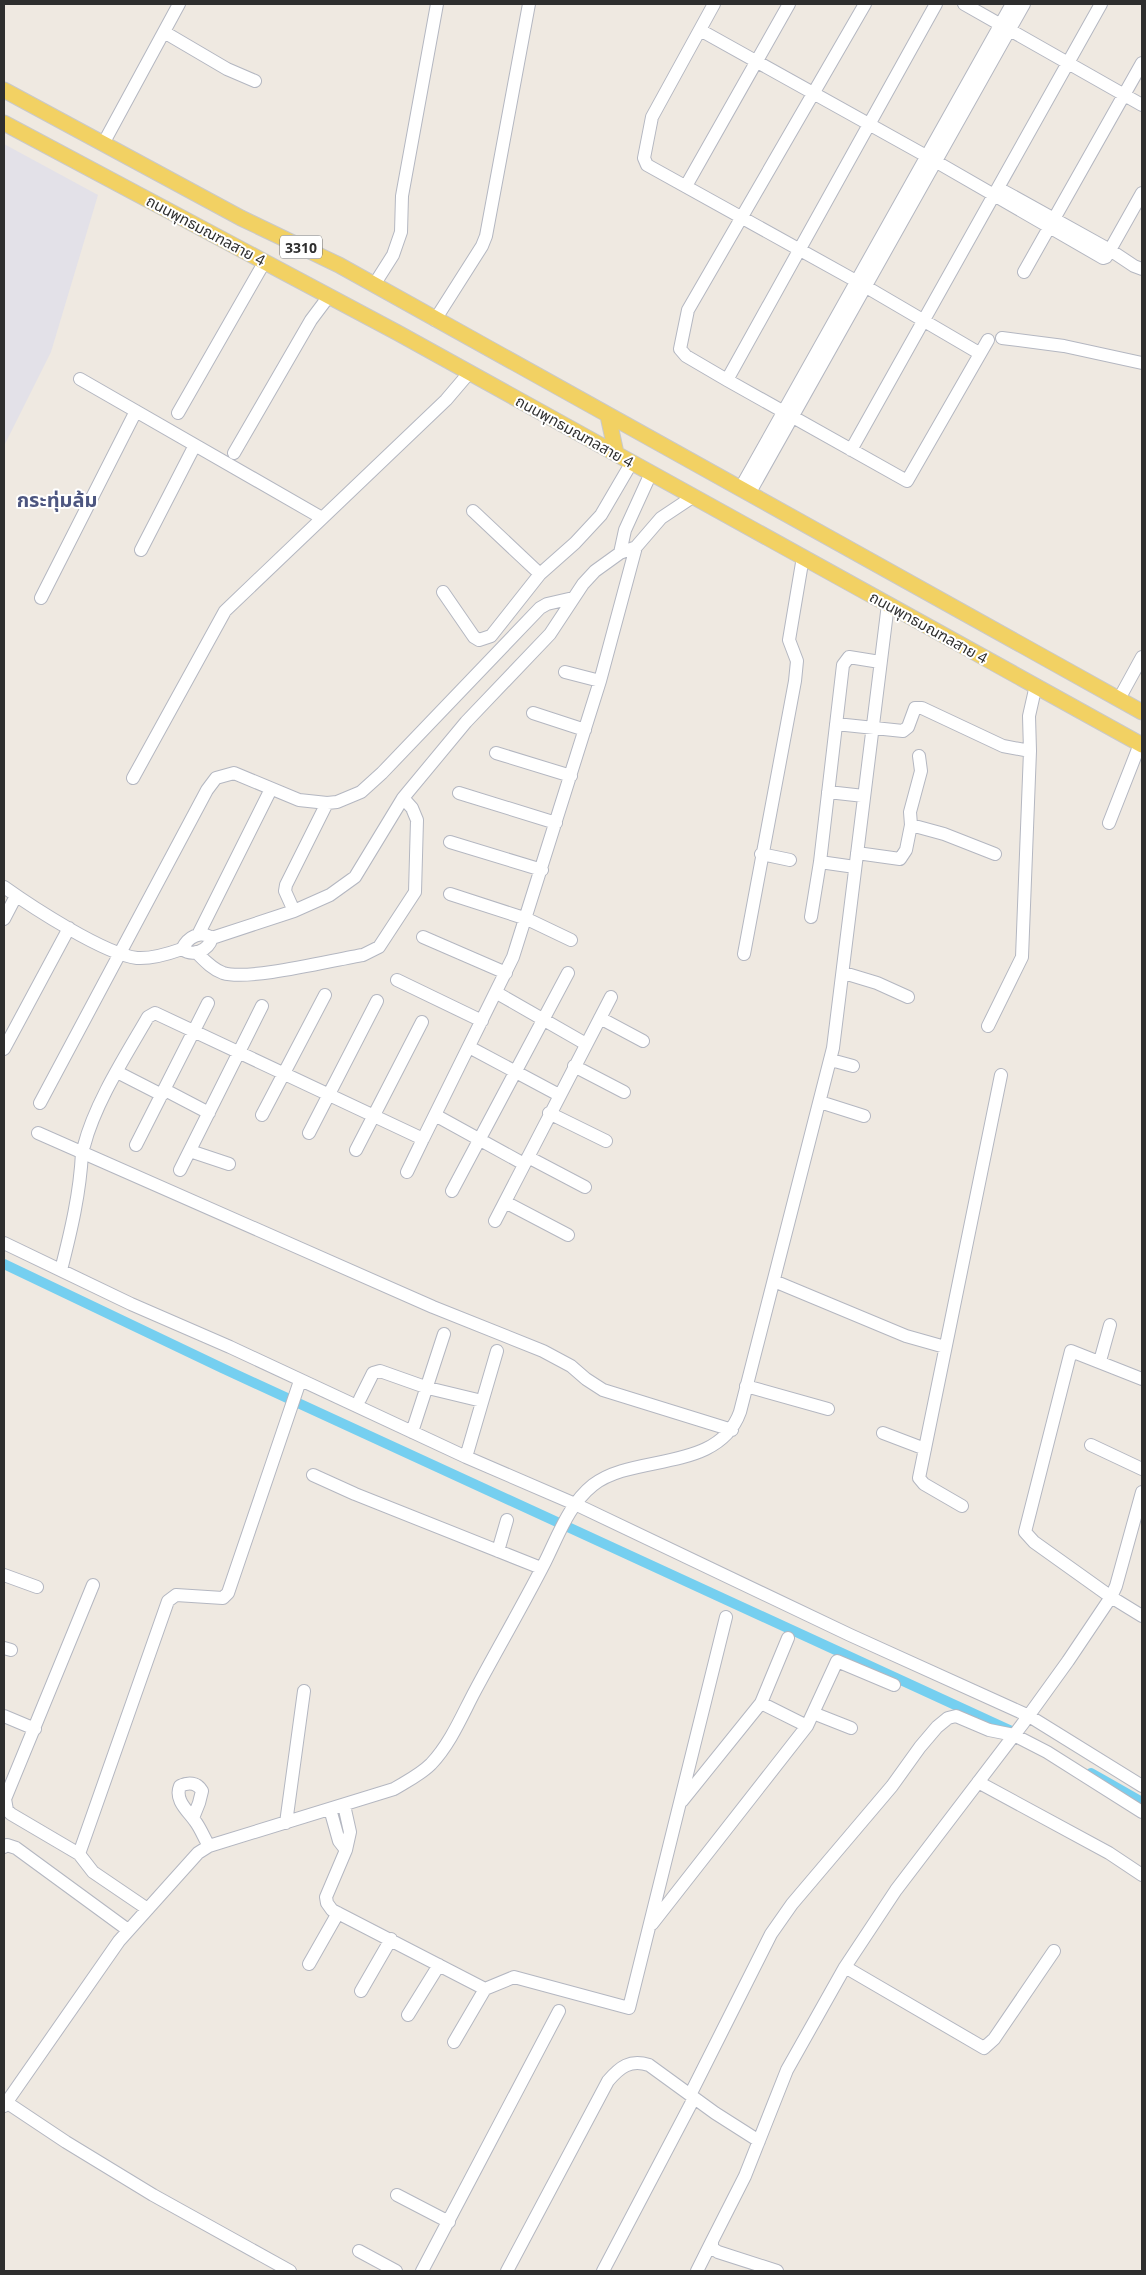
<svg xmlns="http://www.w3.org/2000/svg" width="1146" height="2275" viewBox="0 0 1146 2275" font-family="'Open Sans','Noto Sans Thai',sans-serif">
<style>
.industrial{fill:#e3e1e8}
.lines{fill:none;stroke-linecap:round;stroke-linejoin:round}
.canal{stroke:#75cff0;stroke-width:10}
.minor-casing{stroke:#b4b7c1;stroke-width:14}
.major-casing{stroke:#c9c9c9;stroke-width:17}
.minor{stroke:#fff;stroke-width:12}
.major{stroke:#f2d163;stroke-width:15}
.labels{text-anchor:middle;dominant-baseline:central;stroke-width:4;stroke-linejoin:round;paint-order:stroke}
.shield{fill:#fff;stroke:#6d6d6d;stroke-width:1}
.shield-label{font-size:14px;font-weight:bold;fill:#2e2e2e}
.street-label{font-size:15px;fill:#2e2e2e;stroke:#fff}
.district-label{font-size:20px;font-weight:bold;fill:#4d5680;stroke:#fff}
</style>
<rect width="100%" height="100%" fill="#efe9e1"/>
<path class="industrial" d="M 4,144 L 98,195 L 51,352 L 4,446 Z"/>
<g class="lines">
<path class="canal" d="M 4,1264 L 222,1368 L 1016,1733
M 1091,1773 L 1142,1802"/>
<g class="minor-casing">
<path id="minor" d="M 714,4 L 652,117 L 644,158 L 647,165 L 856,281 L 979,353
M 865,4 L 688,310 L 680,349 L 686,356 L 727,380 L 907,481 L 988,340
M 964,4 L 1142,105
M 700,30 L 928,157 L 1103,258 L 1106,257 L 1142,193
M 164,32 L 227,69 L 255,81
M 103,144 L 179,4
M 686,186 L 789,4
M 1000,189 L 1110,250 L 1134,266 L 1142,269
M 1024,272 L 1142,63
M 374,285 L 393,255 L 401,232 L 402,196 L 437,4
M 435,320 L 482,246 L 486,236 L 529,4
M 1002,338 L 1064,346 L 1142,363
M 80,379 L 322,518
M 727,380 L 936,4
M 178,413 L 265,261
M 851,450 L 1101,4
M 234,453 L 311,320 L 329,296
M 740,489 L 1012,4
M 749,494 L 1024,4
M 473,511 L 540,574
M 141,550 L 195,445
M 620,553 L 625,530 L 651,473
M 443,592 L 474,637 L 479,640 L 491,636 L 540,574 L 575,543 L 601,515 L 632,462
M 41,598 L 136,411
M 565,672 L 600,681
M 1119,699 L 1142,657
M 533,713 L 585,730
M 836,724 L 903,731 L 908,727 L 915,708 L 922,708 L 1003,746 L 1030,751 L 1029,716 L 1036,685
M 496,753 L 571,776
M 133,778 L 225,611 L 446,400 L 469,373
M 828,792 L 864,796
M 459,793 L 556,823
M 1109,823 L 1140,744
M 911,825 L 910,812 L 921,771 L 919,756
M 450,842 L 542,870
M 857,853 L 900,859 L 906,850 L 911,825 L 944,834 L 995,854
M 761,854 L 790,860
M 820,862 L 855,867
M 4,887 C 32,907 104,954 137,958 C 152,959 168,954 182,949 C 188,937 200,930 212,938
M 450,894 L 527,919 L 571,940
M 294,911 L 285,891 L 286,885 L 327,803
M 811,917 L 820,862 L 843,665 L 849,657 L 880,662
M 4,919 L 16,896
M 198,935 L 271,789
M 423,937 L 506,973
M 182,949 C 193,957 208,951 212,938 L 294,911 L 330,895 L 355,877 L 403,798 L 466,722 L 550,634 L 583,584 L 595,571 L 620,553 L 636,547 L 661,518 L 694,496
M 196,952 C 204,960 212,969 223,973 C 250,981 332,960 363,955 L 379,947 L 415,892 L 417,820 L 412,808 L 403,798
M 744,954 L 795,681 L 797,661 L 789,640 L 803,557
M 844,973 L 877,983 L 908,997
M 397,980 L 482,1021
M 497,993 L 586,1044
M 600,1018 L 643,1041
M 988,1026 L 1022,957 L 1030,751
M 469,1047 L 559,1095
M 4,1049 L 69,928
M 831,1060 L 853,1066
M 574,1066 L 624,1092
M 117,1072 L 162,1095
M 165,1090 L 209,1113
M 820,1102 L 864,1116
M 40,1103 L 175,850 L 207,790 L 216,778 L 234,773 L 299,800 L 327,803 L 337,802 L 361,792 L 382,773 L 540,608 L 547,604 L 573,598
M 549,1113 L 606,1141
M 262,1115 L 325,995
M 435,1115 L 524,1164
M 38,1133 L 433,1307 L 543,1351 L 571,1366 L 586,1379 L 603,1390 L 732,1430
M 309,1133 L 377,1001
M 423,1139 L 513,957 L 600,681 L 636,547
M 136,1145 L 208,1003
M 84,1146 C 95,1103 126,1055 148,1017 L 155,1013 L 423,1139 L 407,1172
M 356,1150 L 422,1022
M 190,1151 L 229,1164
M 528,1157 L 585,1187
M 180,1170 L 262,1006
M 452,1191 L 568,973
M 505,1202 L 568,1235
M 495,1221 L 611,997
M 4,1243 L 131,1304 L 230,1347 L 466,1457 L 575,1504 L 850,1635 L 1029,1716 L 1142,1786
M 61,1270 C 71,1231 80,1193 82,1153
M 774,1281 L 906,1336 L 945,1347
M 1100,1361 L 1110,1325
M 1142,1379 L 1071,1351 L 1025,1532 L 1034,1542 L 1111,1597 L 1142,1616
M 746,1386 L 828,1409
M 360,1399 L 373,1373 L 380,1371 L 428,1388 L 482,1401
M 412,1432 L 444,1334
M 883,1433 L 925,1449
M 1091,1445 L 1142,1469
M 466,1457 L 497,1351
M 313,1475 L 355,1494 L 541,1568
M 962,1506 L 924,1484 L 919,1478 C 946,1343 975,1209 1001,1075
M 498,1551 L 507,1520
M 4,1575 L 37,1587
M 93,1585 L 5,1799 L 7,1810 L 11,1814 L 79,1854 L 93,1872 L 146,1908
M 4,1648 L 11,1650
M 761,1703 L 807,1726
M 813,1713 L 851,1728
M 4,1716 L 35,1729
M 978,1782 L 1109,1853 L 1142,1875
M 682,1801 L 761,1703 L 788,1638
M 330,1809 L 339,1841 L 346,1850 L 350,1832 L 344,1805
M 193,1818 L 199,1803 L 202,1791 C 197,1782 188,1782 180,1786 C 174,1800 188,1811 195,1821 C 201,1829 204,1838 209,1846
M 286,1823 L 304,1691
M 4,1847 L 7,1845 L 16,1848 L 128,1930
M 346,1850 L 326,1897 L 327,1903 L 332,1910 L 485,1989 L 514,1977 L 629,2008 L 726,1617
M 79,1854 L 168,1601 L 176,1595 L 223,1598 L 228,1593 L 300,1381
M 652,1924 L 807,1726 L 837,1661 L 894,1685
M 309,1964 L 338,1913
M 845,1967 L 984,2048 L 994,2039 L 1054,1951
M 361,1991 L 391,1939
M 408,2015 L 439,1965
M 454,2042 L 485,1989
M 690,2095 L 771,1934 L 792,1904 L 892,1786 L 920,1747 L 937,1727 L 948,1718 L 956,1716 L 989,1730 L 1014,1735 L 1047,1752 L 1142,1812
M 6,2102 L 66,2142 L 153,2195 L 290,2271
M 4,2106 L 119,1941 L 198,1853 L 209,1846 L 394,1789 C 407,1781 420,1775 431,1764 C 451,1743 463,1713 476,1689 C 499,1646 523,1605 545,1562 C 558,1536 569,1504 593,1485 C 634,1453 718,1473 740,1412 L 833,1048 L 888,604
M 397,2195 L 449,2222
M 359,2251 L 396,2271
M 422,2271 L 559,2011
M 507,2271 L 608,2081 C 620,2067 630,2059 649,2065 L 715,2113 L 759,2141
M 603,2271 L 694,2098
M 697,2271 L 712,2241
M 777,2271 L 718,2252 L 712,2248 L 712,2241 L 745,2176 L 787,2070 L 845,1967 L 896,1890 L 1024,1722 L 1068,1661 L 1111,1597 L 1116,1586 L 1142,1492"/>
</g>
<g class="major-casing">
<path id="major" d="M 4,90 L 241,218 L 339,265 L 1142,712
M 4,123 L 398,333 L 1142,745
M 608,416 L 616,453"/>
</g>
<use href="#minor" class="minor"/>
<use href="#major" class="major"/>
</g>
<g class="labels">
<rect class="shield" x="280" y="235.5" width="42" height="23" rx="4"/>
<g class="shield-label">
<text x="301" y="247">3310</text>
</g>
<g class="street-label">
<text transform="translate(206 230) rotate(28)">ถนนพุทธมณฑลสาย 4</text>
<text transform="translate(575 431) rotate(29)">ถนนพุทธมณฑลสาย 4</text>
<text transform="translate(929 627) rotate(29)">ถนนพุทธมณฑลสาย 4</text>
</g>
<g class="district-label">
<text x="57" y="499">กระทุ่มล้ม</text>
</g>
</g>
<rect width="1146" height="2275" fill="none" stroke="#2e2e2e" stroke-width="10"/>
</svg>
